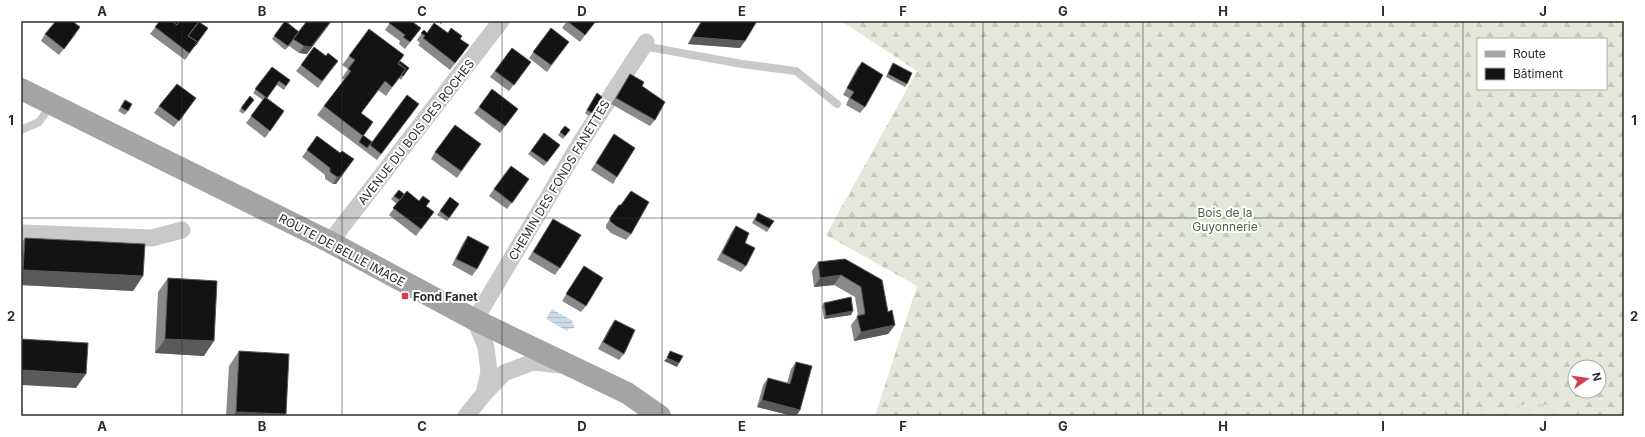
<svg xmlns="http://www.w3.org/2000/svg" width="1645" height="437" viewBox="0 0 1645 437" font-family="Inter,sans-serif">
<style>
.grass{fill:url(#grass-tufts)}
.forest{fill:url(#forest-firs);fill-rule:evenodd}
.water{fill:url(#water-rules)}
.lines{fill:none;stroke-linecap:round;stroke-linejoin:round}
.service{stroke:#c9c9c9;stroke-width:8}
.minor{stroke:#c9c9c9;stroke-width:17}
.primary{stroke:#a4a4a4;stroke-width:22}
.wall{fill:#898989}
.shaded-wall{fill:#5a5a5a}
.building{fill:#131313;stroke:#5a5a5a}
.grid{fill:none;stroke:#2c2c2c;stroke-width:1;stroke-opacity:0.55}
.poi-dot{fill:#d0414e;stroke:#fff;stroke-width:1.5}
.labels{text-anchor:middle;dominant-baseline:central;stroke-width:4;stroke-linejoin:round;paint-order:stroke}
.street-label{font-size:12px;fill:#2c2c2c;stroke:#fff}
.park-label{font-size:12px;fill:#50633f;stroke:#fff}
.poi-label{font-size:12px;font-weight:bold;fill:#2c2c2c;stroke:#fff;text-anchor:start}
.neatline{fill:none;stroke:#2c2c2c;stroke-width:1.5}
.grid-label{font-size:13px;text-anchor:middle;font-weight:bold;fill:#2c2c2c}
</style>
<defs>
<pattern id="grass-tufts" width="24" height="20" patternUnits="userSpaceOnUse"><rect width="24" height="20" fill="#e3e8db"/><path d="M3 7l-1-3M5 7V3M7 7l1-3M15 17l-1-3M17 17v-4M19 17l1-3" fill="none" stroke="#c3c7bc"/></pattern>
<pattern id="forest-firs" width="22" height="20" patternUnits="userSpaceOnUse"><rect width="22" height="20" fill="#e3e8db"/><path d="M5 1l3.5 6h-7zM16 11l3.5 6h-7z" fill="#c3c7bc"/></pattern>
<pattern id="water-rules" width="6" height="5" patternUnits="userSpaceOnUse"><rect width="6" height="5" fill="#c9dbe6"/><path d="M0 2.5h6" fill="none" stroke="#adbcc5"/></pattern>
</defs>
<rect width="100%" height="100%" fill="#fff"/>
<path class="grass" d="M 1538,402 L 1577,416 L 1462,416 Z"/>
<path class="forest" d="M 841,21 L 1624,21 L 1624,416 L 1577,416 L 1538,402 L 1462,416 L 875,416 L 917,286 L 826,235 L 917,71 ZM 1478,39 L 1606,39 L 1606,89 L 1478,89 ZM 1575,367 L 1599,367 L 1599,391 L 1575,391 Z"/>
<path class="water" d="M 552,309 L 573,321 L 572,323 L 574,325 L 574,328 L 568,329 L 567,331 L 546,319 Z"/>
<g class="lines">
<path class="service" d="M 643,46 L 742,64 L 796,71 L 837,104
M 21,130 L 39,122 L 51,105"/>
<path class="minor" d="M 21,233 L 152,238 L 182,230
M 330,242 L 501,21
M 484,394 L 489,372 L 486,347 L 475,320 L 579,145 L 646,42
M 466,416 L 484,394 L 504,373 L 533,362 L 560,365"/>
<path class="primary" d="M 21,89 L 330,242 L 475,320 L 627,393 L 660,416"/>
</g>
<path class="wall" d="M 160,21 L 199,22 L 208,28 L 185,60 L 150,34 Z
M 285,21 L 299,32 L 307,54 L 299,53 L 289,46 L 285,50 L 272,39 Z
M 391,21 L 421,28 L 405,49 L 399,44 L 400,41 L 385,30 Z
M 437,21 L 444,21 L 441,24 Z
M 567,21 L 599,21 L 597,23 L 595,22 L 580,42 L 562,28 Z
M 701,21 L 757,21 L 740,48 L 688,44 Z
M 551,28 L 569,42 L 547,72 L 529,58 Z
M 424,30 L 427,33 L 448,33 L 460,39 L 464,52 L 450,70 L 418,45 L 420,43 L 417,40 Z
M 45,34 L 76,34 L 59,55 L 41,41 Z
M 512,48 L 526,69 L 509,91 L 490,77 Z
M 326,56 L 338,61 L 318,88 L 296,71 L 301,65 Z
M 349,56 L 400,61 L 409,68 L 401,80 L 399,78 L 386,96 L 378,90 L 361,113 L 364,136 L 372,142 L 414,110 L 377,160 L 317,115 L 344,80 L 342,78 L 348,69 L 342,65 Z
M 862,62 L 865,107 L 860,113 L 846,105 L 849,98 L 843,95 L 857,68 Z
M 893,63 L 907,84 L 905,87 L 886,77 L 891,66 Z
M 272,67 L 290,80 L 284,90 L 277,85 L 267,98 L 284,111 L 265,138 L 246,123 L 263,100 L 253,93 Z
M 630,74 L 642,86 L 655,120 L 650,126 L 611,104 Z
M 597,93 L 602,97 L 589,116 L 585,113 Z
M 250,96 L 254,100 L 243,114 L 239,111 Z
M 196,98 L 174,127 L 154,113 L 159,106 Z
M 125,100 L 128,111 L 125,115 L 118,111 Z
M 479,107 L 518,109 L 500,133 L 474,113 Z
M 565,126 L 570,130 L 563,139 L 558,135 Z
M 544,133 L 560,145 L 544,166 L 528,154 Z
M 614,134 L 617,177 L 613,184 L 591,170 Z
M 317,136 L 340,153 L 354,159 L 336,184 L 333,184 L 325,179 L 325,175 L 302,157 Z
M 481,144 L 457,178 L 431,159 L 435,152 Z
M 529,179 L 507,209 L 489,196 L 494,189 Z
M 399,190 L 404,194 L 426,206 L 434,212 L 416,236 L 389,215 L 397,204 L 391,199 Z
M 450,197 L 459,204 L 447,221 L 437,215 Z
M 619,205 L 631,234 L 626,240 L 611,233 L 606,228 L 606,225 Z
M 758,213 L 774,221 L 767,232 L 752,223 Z
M 553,219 L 560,268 L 555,275 L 528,259 Z
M 736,226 L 745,243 L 746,266 L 741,272 L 717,260 L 731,233 Z
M 468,236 L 477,269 L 472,276 L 452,265 L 463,243 Z
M 25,238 L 143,276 L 133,291 L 21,285 L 21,243 Z
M 845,259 L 888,312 L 895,325 L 888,334 L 854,341 L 851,325 L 858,316 L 855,297 L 834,285 L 814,287 L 812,271 L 818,262 Z
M 584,266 L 586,306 L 581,312 L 562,301 Z
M 168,278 L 204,356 L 155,353 L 158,292 Z
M 824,303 L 853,311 L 851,315 L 824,319 L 822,306 Z
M 615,320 L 624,354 L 619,360 L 598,349 L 610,327 Z
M 239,351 L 285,416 L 226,416 L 229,366 Z
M 796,362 L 800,410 L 796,416 L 793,416 L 757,407 L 763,385 L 768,378 L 787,383 L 791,369 Z"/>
<path class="shaded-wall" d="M 332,21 L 307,54 L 299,53 L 304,46 Z
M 692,37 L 745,41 L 740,48 L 688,44 Z
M 354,159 L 336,184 L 333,184 L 337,177 Z
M 23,270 L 143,276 L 133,291 L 21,285 L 21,273 Z
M 841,275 L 834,285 L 814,287 L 820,278 Z
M 853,311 L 851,315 L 824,319 L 826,316 Z
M 895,325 L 888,334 L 854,341 L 861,332 Z
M 165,339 L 214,341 L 204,356 L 155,353 Z
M 667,358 L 679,363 L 677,367 L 664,361 Z
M 21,370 L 86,374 L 76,388 L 21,385 Z
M 762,400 L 800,410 L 796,416 L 793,416 L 757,407 Z
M 236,412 L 286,414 L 285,416 L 233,416 Z"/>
<path class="building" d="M 56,21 L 72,21 L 80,27 L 64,49 L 45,34 Z
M 160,21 L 172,21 L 177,25 L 180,21 L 199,21 L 188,36 L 198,42 L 189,53 L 155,27 Z
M 172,21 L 180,21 L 177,25 Z
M 285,21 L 299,32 L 288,46 L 274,36 Z
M 307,21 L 331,21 L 311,47 L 304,46 L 293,39 Z
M 391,21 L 411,21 L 421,28 L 410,42 L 403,37 L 405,35 L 389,23 Z
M 567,21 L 596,21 L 585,35 Z
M 702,21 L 757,21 L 745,41 L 692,37 Z
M 199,22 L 208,28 L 195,46 L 198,42 L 188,36 Z
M 434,23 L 448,33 L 451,28 L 462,36 L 460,39 L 469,45 L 455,63 L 423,38 L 425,36 L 421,33 L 424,30 L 427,33 Z
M 551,28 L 569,42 L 551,65 L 533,52 Z
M 369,29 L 404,55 L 398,63 L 406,69 L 392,87 L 385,81 L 361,113 L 373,122 L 363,136 L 324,106 L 351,71 L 348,69 L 355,60 L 349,56 Z
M 314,47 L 326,56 L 328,53 L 338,61 L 322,81 L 301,65 Z
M 512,48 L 531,62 L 514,85 L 495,71 Z
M 400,61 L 409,68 L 403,76 L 401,75 L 406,69 L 398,64 Z
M 862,62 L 883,75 L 865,107 L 850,98 L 854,92 L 847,88 Z
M 893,63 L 912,73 L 907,84 L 888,74 Z
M 272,67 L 290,80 L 286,86 L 279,81 L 267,98 L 255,89 Z
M 630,74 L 644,82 L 642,86 L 665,102 L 655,120 L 616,98 Z
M 177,84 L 196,98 L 179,121 L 159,106 Z
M 492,89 L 518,109 L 505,126 L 479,107 Z
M 597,93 L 602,97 L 592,113 L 587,110 Z
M 407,95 L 419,104 L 381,154 L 370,145 Z
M 250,96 L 254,100 L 245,111 L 241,108 Z
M 265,97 L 284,111 L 270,131 L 251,116 Z
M 125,100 L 132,104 L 128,111 L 121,107 Z
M 455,125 L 481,144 L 461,171 L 435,152 Z
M 565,126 L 570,130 L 565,136 L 560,132 Z
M 544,133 L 560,145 L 547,162 L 531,151 Z
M 614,134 L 635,148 L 617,177 L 596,163 Z
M 363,135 L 372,142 L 367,148 L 359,142 Z
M 317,136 L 340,153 L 342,151 L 354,159 L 340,177 L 337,177 L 330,172 L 330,168 L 307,150 Z
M 511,166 L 529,179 L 512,203 L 494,189 Z
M 399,190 L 404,194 L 400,200 L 394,196 Z
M 407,191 L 419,201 L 423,196 L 430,201 L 426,206 L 434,212 L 421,229 L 393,208 Z
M 631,191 L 649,202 L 631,234 L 616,226 L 610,221 L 610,218 L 619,205 L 621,205 Z
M 450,197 L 459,204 L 449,218 L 440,211 Z
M 758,213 L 774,221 L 769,228 L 755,220 Z
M 553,219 L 581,235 L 560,268 L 533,252 Z
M 736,226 L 749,233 L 745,243 L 755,248 L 746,266 L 722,253 Z
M 468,236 L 489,247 L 477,269 L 456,259 Z
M 25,238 L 145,244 L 143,276 L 23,270 Z
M 845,259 L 882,280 L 888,312 L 892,310 L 895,325 L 861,332 L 857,316 L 865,314 L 861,287 L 841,275 L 820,278 L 818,262 Z
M 584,266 L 603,278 L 586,306 L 566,294 Z
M 168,278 L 217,281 L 214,341 L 165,339 Z
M 851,297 L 853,311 L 826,316 L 824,303 Z
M 615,320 L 635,330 L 624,354 L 603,342 Z
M 21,339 L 88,343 L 86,374 L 21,370 Z
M 239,351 L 289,354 L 286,414 L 236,412 Z
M 670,351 L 683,356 L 679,363 L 667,358 Z
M 796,362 L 812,366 L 800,410 L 762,400 L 768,378 L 790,384 Z"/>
<path class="grid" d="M 182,21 L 182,416M 342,21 L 342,416M 502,21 L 502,416M 662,21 L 662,416M 822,21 L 822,416M 983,21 L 983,416M 1143,21 L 1143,416M 1303,21 L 1303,416M 1463,21 L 1463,416M 21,218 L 1624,218"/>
<rect class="poi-dot" x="401" y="292" width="8" height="8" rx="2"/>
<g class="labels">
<g class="street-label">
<text transform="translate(416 132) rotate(-52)">AVENUE DU BOIS DES ROCHES</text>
<text transform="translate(559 180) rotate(-59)">CHEMIN DES FONDS FANETTES</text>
<text transform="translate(342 250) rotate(28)">ROUTE DE BELLE IMAGE</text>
</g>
<g class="park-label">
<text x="1225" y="212">Bois de la<tspan x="1225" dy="14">Guyonnerie</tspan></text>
</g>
<g class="poi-label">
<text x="413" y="296">Fond Fanet</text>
</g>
</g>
<rect width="1645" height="437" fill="none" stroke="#ffffff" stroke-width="44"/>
<rect x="1477" y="38" width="130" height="52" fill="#ffffff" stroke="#ababab"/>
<rect x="1485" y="51" width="20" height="6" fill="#a4a4a4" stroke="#ababab"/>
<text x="1513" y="58" font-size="12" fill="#2c2c2c">Route</text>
<rect x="1485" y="68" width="20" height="12" fill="#131313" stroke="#ababab"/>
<text x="1513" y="78" font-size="12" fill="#2c2c2c">Bâtiment</text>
<g transform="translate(1587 379) rotate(77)"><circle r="19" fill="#ffffff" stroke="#ababab"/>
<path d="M0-3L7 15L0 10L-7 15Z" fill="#d0414e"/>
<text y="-6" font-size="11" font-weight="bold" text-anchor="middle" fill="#2c2c2c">N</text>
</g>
<rect x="22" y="22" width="1601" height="393" class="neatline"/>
<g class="grid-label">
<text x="102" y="16">A</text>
<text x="262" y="16">B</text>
<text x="422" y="16">C</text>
<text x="582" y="16">D</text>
<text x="742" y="16">E</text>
<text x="903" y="16">F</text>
<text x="1063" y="16">G</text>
<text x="1223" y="16">H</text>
<text x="1383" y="16">I</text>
<text x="1543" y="16">J</text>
<text x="11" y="125">1</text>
<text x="1634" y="125">1</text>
<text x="11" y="321">2</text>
<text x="1634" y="321">2</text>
<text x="102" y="431">A</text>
<text x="262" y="431">B</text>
<text x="422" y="431">C</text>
<text x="582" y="431">D</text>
<text x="742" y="431">E</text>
<text x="903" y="431">F</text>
<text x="1063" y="431">G</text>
<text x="1223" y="431">H</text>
<text x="1383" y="431">I</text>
<text x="1543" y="431">J</text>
</g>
</svg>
